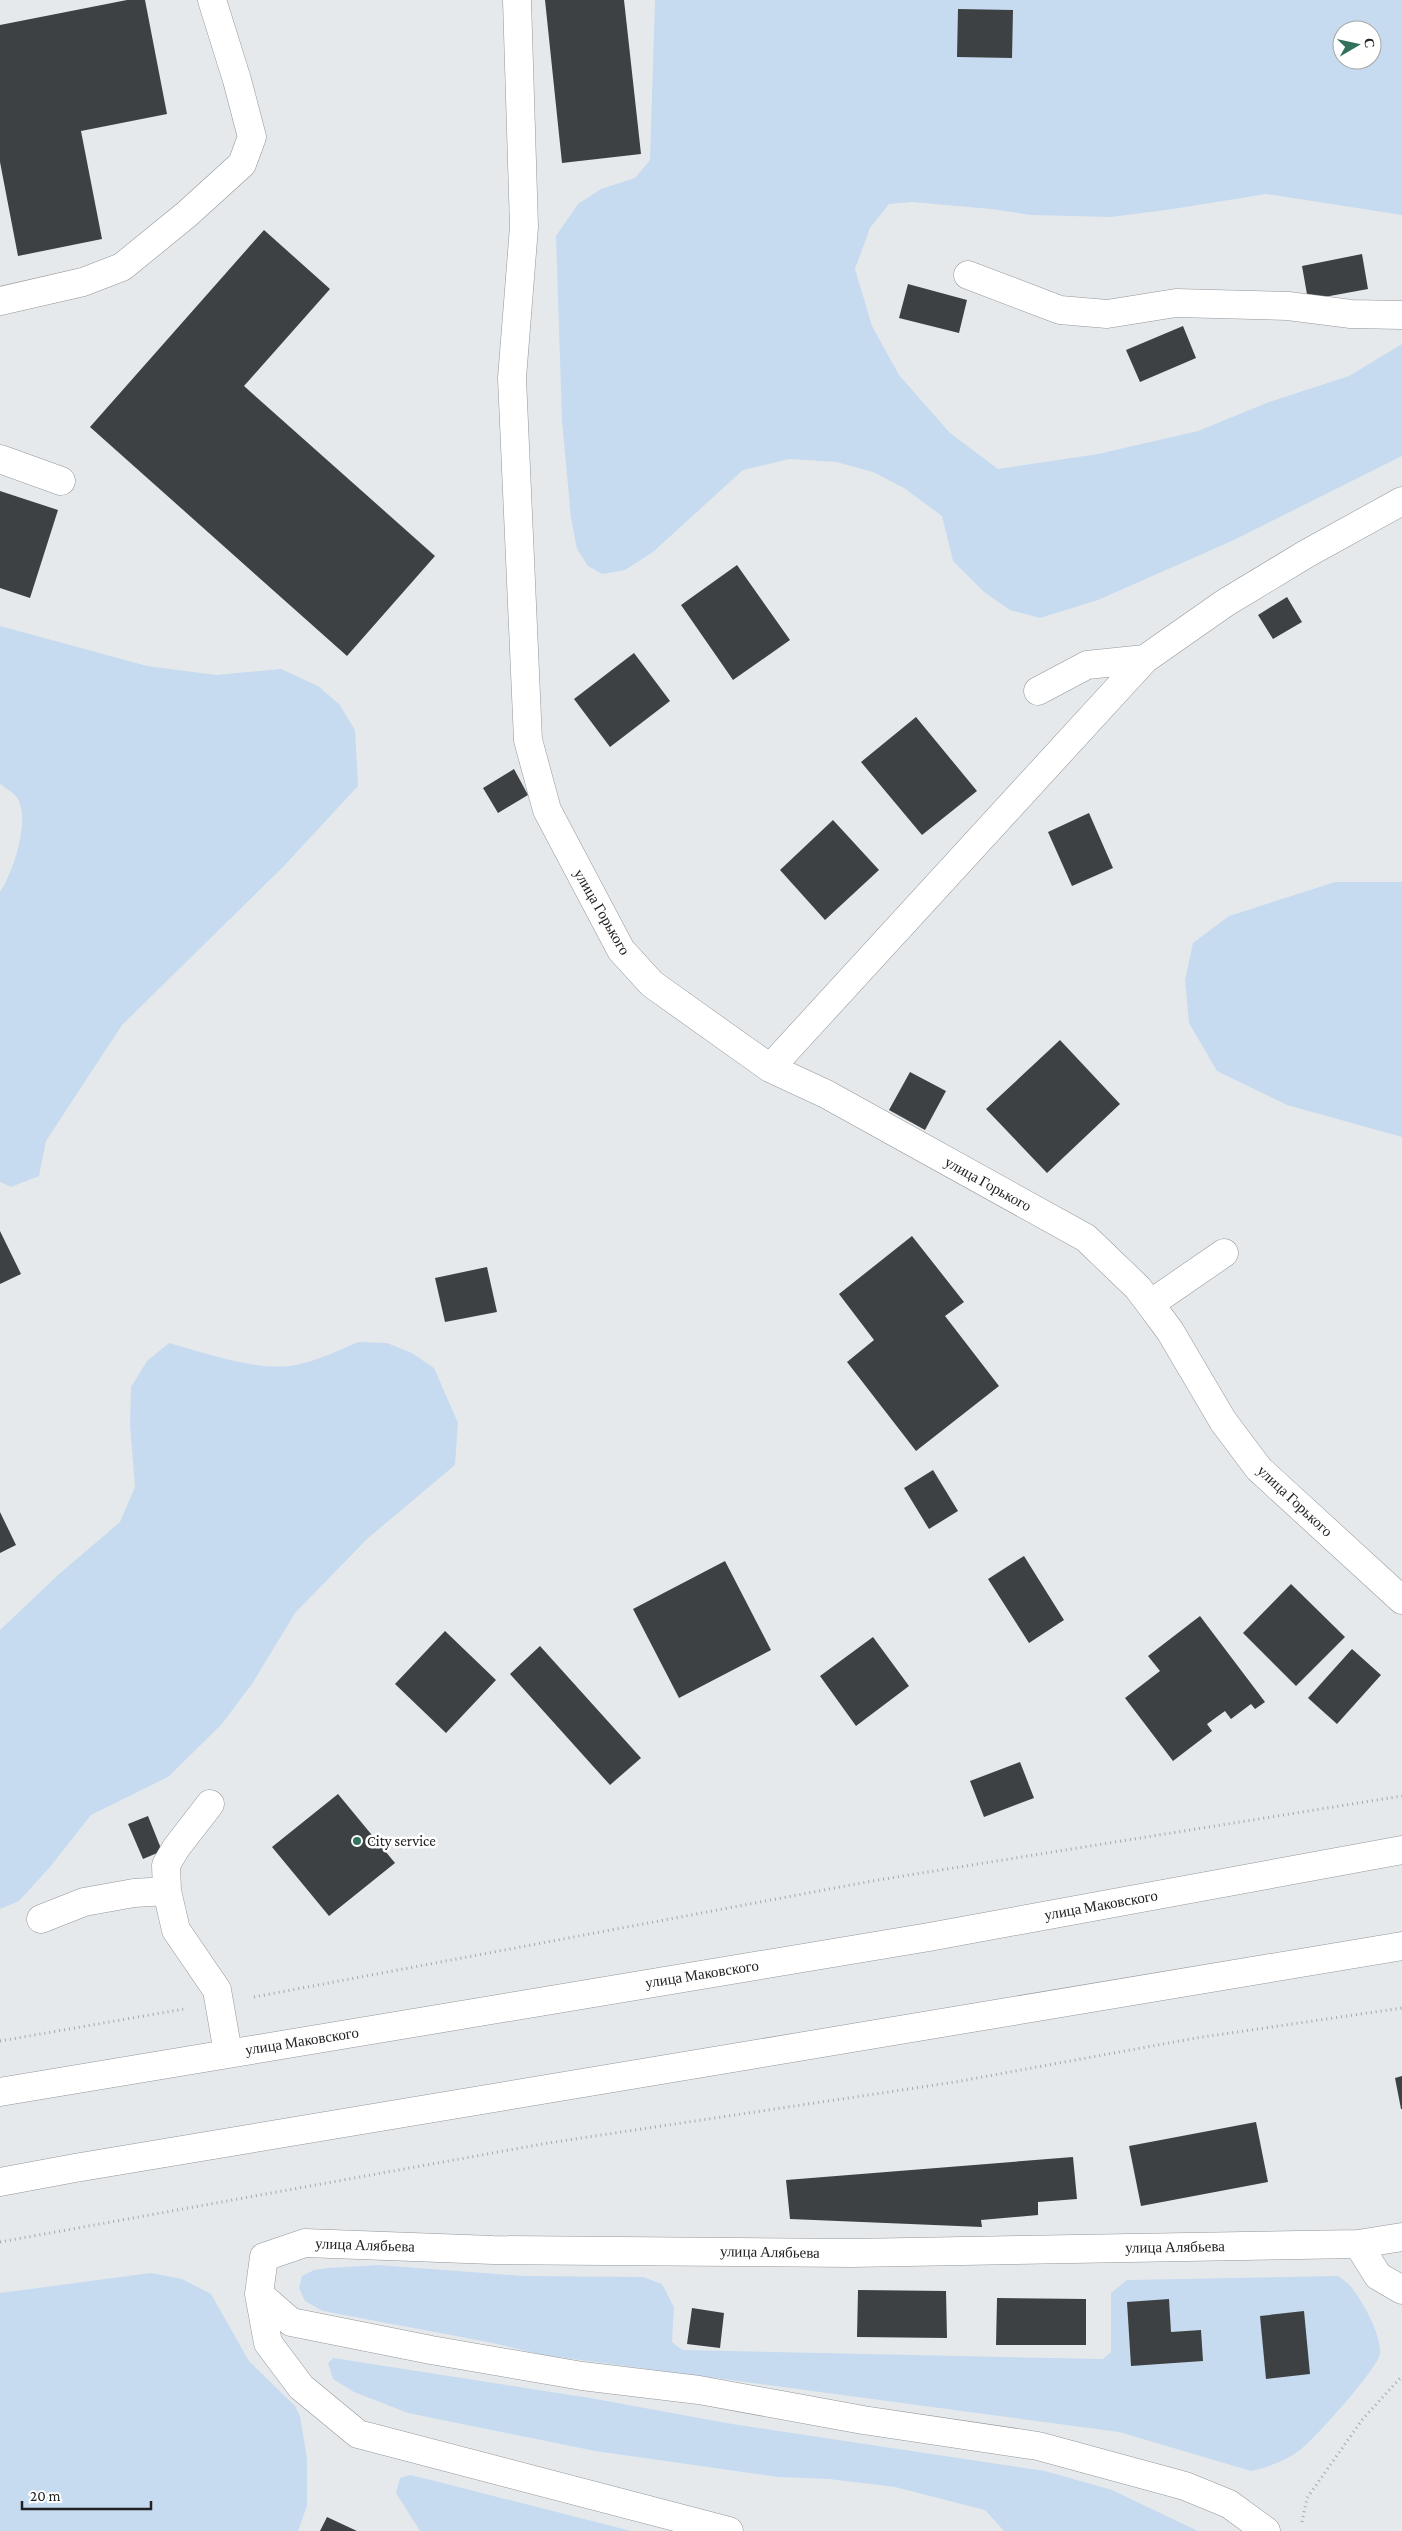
<svg xmlns="http://www.w3.org/2000/svg" width="1402" height="2531" viewBox="0 0 1402 2531" font-family="'Crimson Pro',serif">
<style>
.green{fill:#c6dbef;fill-rule:evenodd}
.building{fill:#3e4143}
.lines{fill:none;stroke-linecap:round;stroke-linejoin:round}
.minor-casing{stroke:#939699;stroke-width:29}
.highway-casing{stroke:#939699;stroke-width:29}
.path{stroke:#a5a7aa;stroke-width:3;stroke-dasharray:1 4;stroke-linecap:butt}
.minor{stroke:#fff;stroke-width:28}
.highway{stroke:#fff;stroke-width:28}
.poi-dot{fill:#34715c;stroke:#fff;stroke-width:2}
.labels{text-anchor:middle;dominant-baseline:central;stroke-width:5;stroke-linejoin:round;paint-order:stroke}
.street-label{font-size:15px;fill:#212223;stroke:#fff}
.poi-label{font-size:15px;fill:#212223;stroke:#fff;text-anchor:start}
</style>
<rect width="100%" height="100%" fill="#e6e9ec"/>
<path class="green" d="M 655,0 L 1402,0 L 1402,215 L 1266,194 L 1173,209 L 1111,217 L 1031,215 L 991,209 L 912,202 L 889,204 L 870,228 L 855,269 L 872,326 L 899,375 L 950,433 L 998,469 L 1098,454 L 1198,431 L 1269,402 L 1349,376 L 1402,344 L 1402,456 L 1234,540 L 1098,600 L 1040,618 L 1010,610 L 984,592 L 953,561 L 942,516 L 904,488 L 873,472 L 836,462 L 790,459 L 743,470 L 653,552 L 625,570 L 602,574 L 588,566 L 577,549 L 571,518 L 562,421 L 556,236 L 578,204 L 601,189 L 635,178 L 650,160 ZM 1342,30 L 1372,30 L 1372,60 L 1342,60 Z
M 0,626 L 147,666 L 216,675 L 281,669 L 318,686 L 339,704 L 355,730 L 358,786 L 283,867 L 122,1025 L 46,1141 L 39,1176 L 11,1187 L 0,1182 L 0,892 C 13,872 30,822 18,799 C 15,793 5,788 0,784 Z
M 1335,882 L 1402,882 L 1402,1137 L 1287,1105 L 1217,1071 L 1189,1023 L 1185,980 L 1193,943 L 1229,916 Z
M 358,1342 L 387,1343 L 412,1353 L 434,1368 L 458,1423 L 455,1465 L 367,1539 L 295,1613 L 252,1684 L 221,1725 L 168,1777 L 91,1815 L 50,1867 L 19,1901 L 0,1909 L 0,1630 L 58,1575 L 120,1522 L 135,1487 L 130,1425 L 131,1387 L 147,1361 L 169,1343 C 204,1353 254,1370 289,1366 C 313,1363 337,1351 358,1342 Z
M 378,2265 L 524,2276 L 643,2277 L 662,2284 L 674,2307 L 672,2342 L 682,2350 L 1103,2359 L 1111,2352 L 1111,2293 L 1127,2280 L 1338,2276 C 1342,2279 1349,2283 1352,2288 C 1363,2302 1382,2336 1380,2354 C 1378,2368 1314,2440 1300,2450 C 1286,2461 1268,2467 1251,2471 L 1119,2432 L 543,2355 L 493,2343 L 323,2311 L 305,2301 L 299,2288 L 302,2276 L 314,2270 L 327,2268 Z
M 151,2273 L 182,2279 L 211,2294 L 249,2361 L 295,2406 L 300,2416 L 307,2458 L 307,2506 L 298,2531 L 0,2531 L 0,2293 Z
M 333,2358 L 590,2398 L 732,2424 L 1045,2471 L 1112,2490 L 1198,2531 L 1004,2531 L 985,2510 L 895,2487 L 829,2479 L 778,2477 L 595,2451 L 408,2413 L 354,2392 L 333,2379 L 328,2363 Z
M 410,2475 L 435,2481 L 631,2531 L 420,2531 L 396,2493 L 400,2478 Z"/>
<path class="building" d="M 127,0 L 145,0 L 167,114 L 81,131 L 102,239 L 18,256 L 0,162 L 0,25 Z
M 545,0 L 624,0 L 641,154 L 562,163 Z
M 958,9 L 1013,10 L 1012,58 L 957,57 Z
M 264,230 L 330,289 L 244,386 L 435,556 L 347,656 L 90,427 Z
M 1362,254 L 1368,289 L 1308,300 L 1302,266 Z
M 908,284 L 967,300 L 959,333 L 899,318 Z
M 1183,326 L 1196,358 L 1140,382 L 1126,350 Z
M 0,491 L 58,510 L 30,598 L 0,588 Z
M 737,565 L 790,640 L 733,680 L 681,605 Z
M 1287,597 L 1302,622 L 1273,639 L 1258,615 Z
M 634,653 L 670,701 L 610,747 L 574,699 Z
M 916,717 L 977,791 L 922,835 L 861,762 Z
M 514,769 L 528,795 L 498,813 L 483,788 Z
M 1089,813 L 1113,868 L 1072,886 L 1048,832 Z
M 833,820 L 879,870 L 825,920 L 780,870 Z
M 1060,1040 L 1120,1104 L 1047,1173 L 986,1109 Z
M 910,1072 L 946,1091 L 925,1130 L 889,1110 Z
M 0,1231 L 21,1274 L 0,1284 Z
M 912,1236 L 964,1302 L 945,1316 L 999,1386 L 916,1451 L 847,1362 L 874,1340 L 839,1294 Z
M 487,1267 L 497,1312 L 445,1322 L 435,1278 Z
M 933,1470 L 958,1511 L 929,1529 L 904,1488 Z
M 0,1512 L 16,1545 L 0,1553 Z
M 1024,1556 L 1064,1620 L 1029,1643 L 988,1579 Z
M 725,1561 L 771,1650 L 679,1698 L 633,1609 Z
M 1291,1584 L 1345,1637 L 1296,1686 L 1243,1633 Z
M 1200,1616 L 1265,1702 L 1255,1709 L 1251,1704 L 1231,1719 L 1225,1711 L 1207,1724 L 1212,1731 L 1173,1761 L 1125,1698 L 1160,1671 L 1148,1656 Z
M 445,1631 L 496,1680 L 446,1733 L 395,1684 Z
M 873,1637 L 909,1686 L 856,1726 L 820,1676 Z
M 540,1646 L 641,1758 L 610,1785 L 510,1674 Z
M 1352,1649 L 1381,1675 L 1337,1724 L 1308,1698 Z
M 1020,1762 L 1034,1798 L 984,1817 L 970,1781 Z
M 338,1794 L 395,1863 L 329,1916 L 272,1847 Z
M 148,1816 L 162,1851 L 143,1859 L 128,1824 Z
M 1402,2076 L 1402,2109 L 1401,2109 L 1395,2078 Z
M 1256,2122 L 1268,2182 L 1141,2206 L 1129,2146 Z
M 1073,2157 L 1077,2199 L 1038,2202 L 1038,2215 L 981,2220 L 982,2227 L 790,2219 L 786,2180 Z
M 858,2290 L 946,2291 L 947,2338 L 857,2337 Z
M 997,2298 L 1086,2299 L 1086,2345 L 996,2345 Z
M 1169,2299 L 1171,2332 L 1201,2330 L 1203,2361 L 1131,2366 L 1127,2302 Z
M 692,2308 L 724,2313 L 720,2348 L 687,2344 Z
M 1304,2311 L 1310,2374 L 1266,2379 L 1260,2316 Z
M 327,2517 L 357,2531 L 320,2531 Z"/>
<g class="lines">
<g class="minor-casing">
<path id="minor" d="M 517,0 L 524,227 L 512,378 L 528,740 L 547,810 L 621,950 L 652,984 L 770,1068 L 826,1094 L 1086,1238 L 1138,1288 L 1150,1304 L 1170,1331 L 1223,1421 L 1259,1469 L 1402,1600
M 968,275 L 1060,310 L 1107,314 L 1176,303 L 1288,306 L 1351,314 L 1402,315
M 0,301 L 83,282 L 122,267 L 187,214 L 242,164 L 252,137 L 237,80 L 212,0
M 0,459 L 61,481
M 1038,691 L 1087,665 L 1145,659
M 770,1068 L 1145,659 L 1225,603 L 1306,554 L 1402,501
M 1150,1304 L 1224,1253
M 210,1804 L 176,1848 L 166,1865 L 167,1891 L 176,1930 L 217,1990 L 228,2053
M 41,1919 L 84,1902 L 134,1893 L 167,1891
M 1358,2244 L 1378,2276 L 1402,2290
M 259,2294 L 268,2343 L 301,2387 L 358,2434 L 729,2531
M 1266,2531 L 1229,2504 L 1185,2486 L 1038,2446 L 863,2420 L 699,2390 L 582,2376 L 431,2350 L 291,2322 L 259,2294 L 264,2257 L 305,2243 L 493,2250 L 852,2253 L 1358,2244 L 1402,2237"/>
</g>
<g class="highway-casing">
<path id="highway" d="M 0,2092 L 929,1937 L 1402,1850
M 0,2182 L 75,2168 L 1402,1946"/>
</g>
<path class="path" d="M 254,1997 L 872,1881 L 1402,1796
M 0,2041 L 184,2009
M 0,2242 L 548,2143 L 955,2082 L 1196,2038 L 1402,2008
M 1302,2522 L 1307,2498 L 1362,2420 L 1402,2376"/>
<use href="#minor" class="minor"/>
<use href="#highway" class="highway"/>
</g>
<circle class="poi-dot" cx="357" cy="1841" r="5"/>
<g class="labels">
<g class="street-label">
<text transform="translate(602 912) rotate(60)">улица Горького</text>
<text transform="translate(988 1184) rotate(29)">улица Горького</text>
<text transform="translate(1295 1501) rotate(43)">улица Горького</text>
<text transform="translate(1101 1905) rotate(-10)">улица Маковского</text>
<text transform="translate(702 1974) rotate(-9)">улица Маковского</text>
<text transform="translate(302 2041) rotate(-9)">улица Маковского</text>
<text transform="translate(365 2245) rotate(2)">улица Алябьева</text>
<text transform="translate(1175 2247) rotate(-1)">улица Алябьева</text>
<text transform="translate(770 2252) rotate(1)">улица Алябьева</text>
</g>
<g class="poi-label">
<text x="367" y="1841">City service</text>
</g>
</g>
<g transform="translate(1357 45) rotate(81)"><circle r="24" fill="#ffffff" stroke="#a6a7a7"/>
<path d="M0-4L9 19L0 12L-9 19Z" fill="#34715c"/>
<text y="-8" font-size="14" font-weight="bold" text-anchor="middle" fill="#212223">С</text>
</g>
<path d="M22 2501v8h129v-8" fill="none" stroke="#212223" stroke-width="2.5"/>
<text x="30" y="2501" font-size="15" fill="#212223" stroke="#ffffff" stroke-width="4" paint-order="stroke">20 m</text>
</svg>
